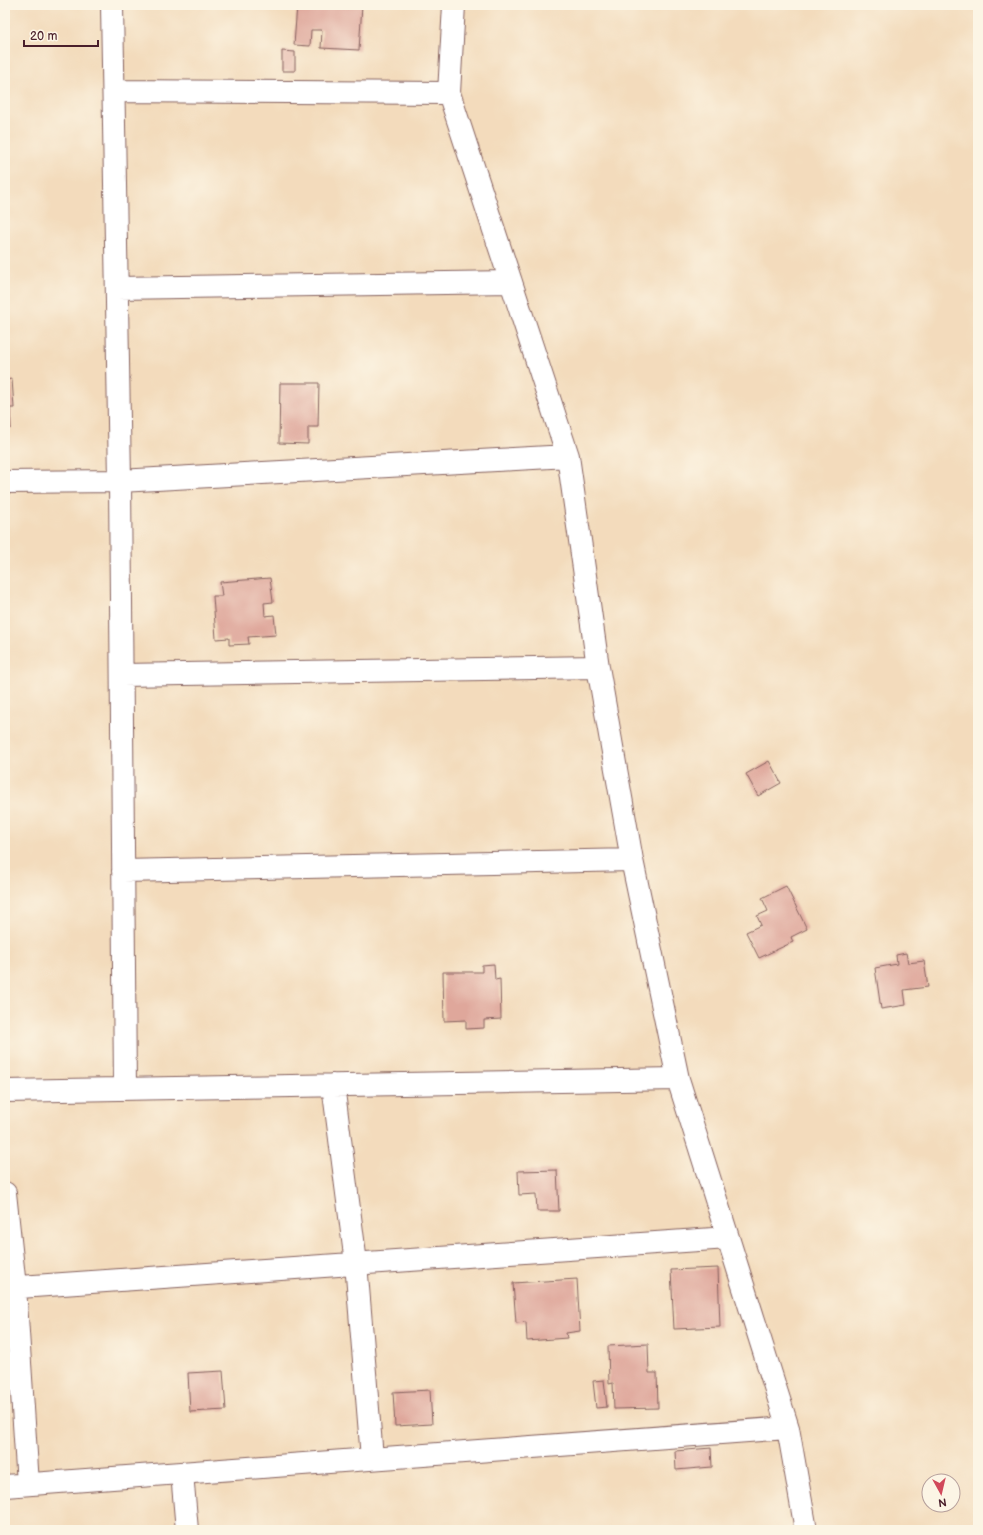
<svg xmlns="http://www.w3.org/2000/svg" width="983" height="1535" viewBox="0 0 983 1535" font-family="'Balsamiq Sans',sans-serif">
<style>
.building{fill:#dfa79b}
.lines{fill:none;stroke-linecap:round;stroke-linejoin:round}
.street-casing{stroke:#85615e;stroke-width:24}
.street{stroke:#fff;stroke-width:22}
</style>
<rect width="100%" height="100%" fill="#fcf5e5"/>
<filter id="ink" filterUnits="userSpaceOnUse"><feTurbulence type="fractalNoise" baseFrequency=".025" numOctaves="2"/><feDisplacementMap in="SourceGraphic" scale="8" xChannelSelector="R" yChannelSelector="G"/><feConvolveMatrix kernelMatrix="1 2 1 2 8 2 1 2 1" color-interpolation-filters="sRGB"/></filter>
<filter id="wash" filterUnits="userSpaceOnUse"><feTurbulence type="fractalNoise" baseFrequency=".012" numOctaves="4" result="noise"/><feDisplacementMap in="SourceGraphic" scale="16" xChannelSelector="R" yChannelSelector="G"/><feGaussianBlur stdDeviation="0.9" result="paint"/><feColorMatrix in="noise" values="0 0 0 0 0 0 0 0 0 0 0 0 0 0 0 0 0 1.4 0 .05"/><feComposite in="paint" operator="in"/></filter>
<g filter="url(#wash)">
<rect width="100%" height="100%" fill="#f3dbbc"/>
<g id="blocks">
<path class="building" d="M 297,5 L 362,5 L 359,50 L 321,48 L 322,30 L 311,30 L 310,46 L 294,45 Z
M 282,51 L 295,52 L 295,71 L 282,71 Z
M 12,379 L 14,408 L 10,408 L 11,428 L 5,429 L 5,380 Z
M 280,383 L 319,383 L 318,427 L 308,427 L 308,444 L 279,443 Z
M 270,578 L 273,602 L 264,603 L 265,616 L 274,615 L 276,635 L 248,637 L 249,644 L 229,645 L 229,638 L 216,639 L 213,596 L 222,596 L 220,582 Z
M 769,761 L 781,783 L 758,796 L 746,774 Z
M 786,886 L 807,929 L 791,937 L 793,942 L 759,958 L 746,932 L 761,925 L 757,916 L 768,911 L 762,898 Z
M 906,953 L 908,963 L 924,961 L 928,987 L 904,990 L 906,1005 L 881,1009 L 875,968 L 897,964 L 896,955 Z
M 494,964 L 495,980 L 500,979 L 501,1019 L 484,1020 L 484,1028 L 466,1029 L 466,1020 L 444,1021 L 443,972 L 482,972 L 482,965 Z
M 557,1170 L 559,1211 L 537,1211 L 536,1194 L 519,1195 L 518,1171 Z
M 718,1268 L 720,1327 L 674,1329 L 671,1270 Z
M 577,1279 L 580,1331 L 566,1333 L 567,1338 L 527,1341 L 526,1322 L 516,1323 L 513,1283 Z
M 648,1344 L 649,1373 L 657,1373 L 658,1408 L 614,1409 L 613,1383 L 609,1384 L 608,1346 Z
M 223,1371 L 226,1410 L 190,1412 L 188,1373 Z
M 604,1380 L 607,1407 L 596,1408 L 593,1381 Z
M 430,1390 L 432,1424 L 395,1426 L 393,1392 Z
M 711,1448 L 712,1467 L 676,1470 L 675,1451 Z"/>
</g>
</g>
<g filter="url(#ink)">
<use href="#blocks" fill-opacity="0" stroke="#85615e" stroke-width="1"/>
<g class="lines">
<g class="street-casing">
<path id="street" d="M 112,5 L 120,481 L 125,1089
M 454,5 L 449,93 L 568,456 L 598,667 L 632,860 L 678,1079 L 788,1428 L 806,1530
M 114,91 L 449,93
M 117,288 L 511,282
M 5,482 L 120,481 L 568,456
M 122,675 L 598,667
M 123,871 L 632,860
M 333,1085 L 356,1263 L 372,1458
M 5,1091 L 678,1079
M 5,1193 L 15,1287 L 28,1484
M 5,1288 L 728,1238
M 182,1473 L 187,1530
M 5,1486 L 788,1428"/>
</g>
<use href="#street" class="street"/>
</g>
</g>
<rect width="983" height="1535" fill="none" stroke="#fcf5e5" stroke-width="20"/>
<g transform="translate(941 1493) rotate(172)"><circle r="19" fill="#fcf5e5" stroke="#b59f9b"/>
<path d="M0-3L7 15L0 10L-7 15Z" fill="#d1495b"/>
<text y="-6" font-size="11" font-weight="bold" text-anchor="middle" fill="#4a1f2b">N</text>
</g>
<path d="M24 40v6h74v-6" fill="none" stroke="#4a1f2b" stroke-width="2"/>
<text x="30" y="40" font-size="12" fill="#4a1f2b" stroke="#fcf5e5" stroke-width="3" paint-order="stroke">20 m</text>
</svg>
